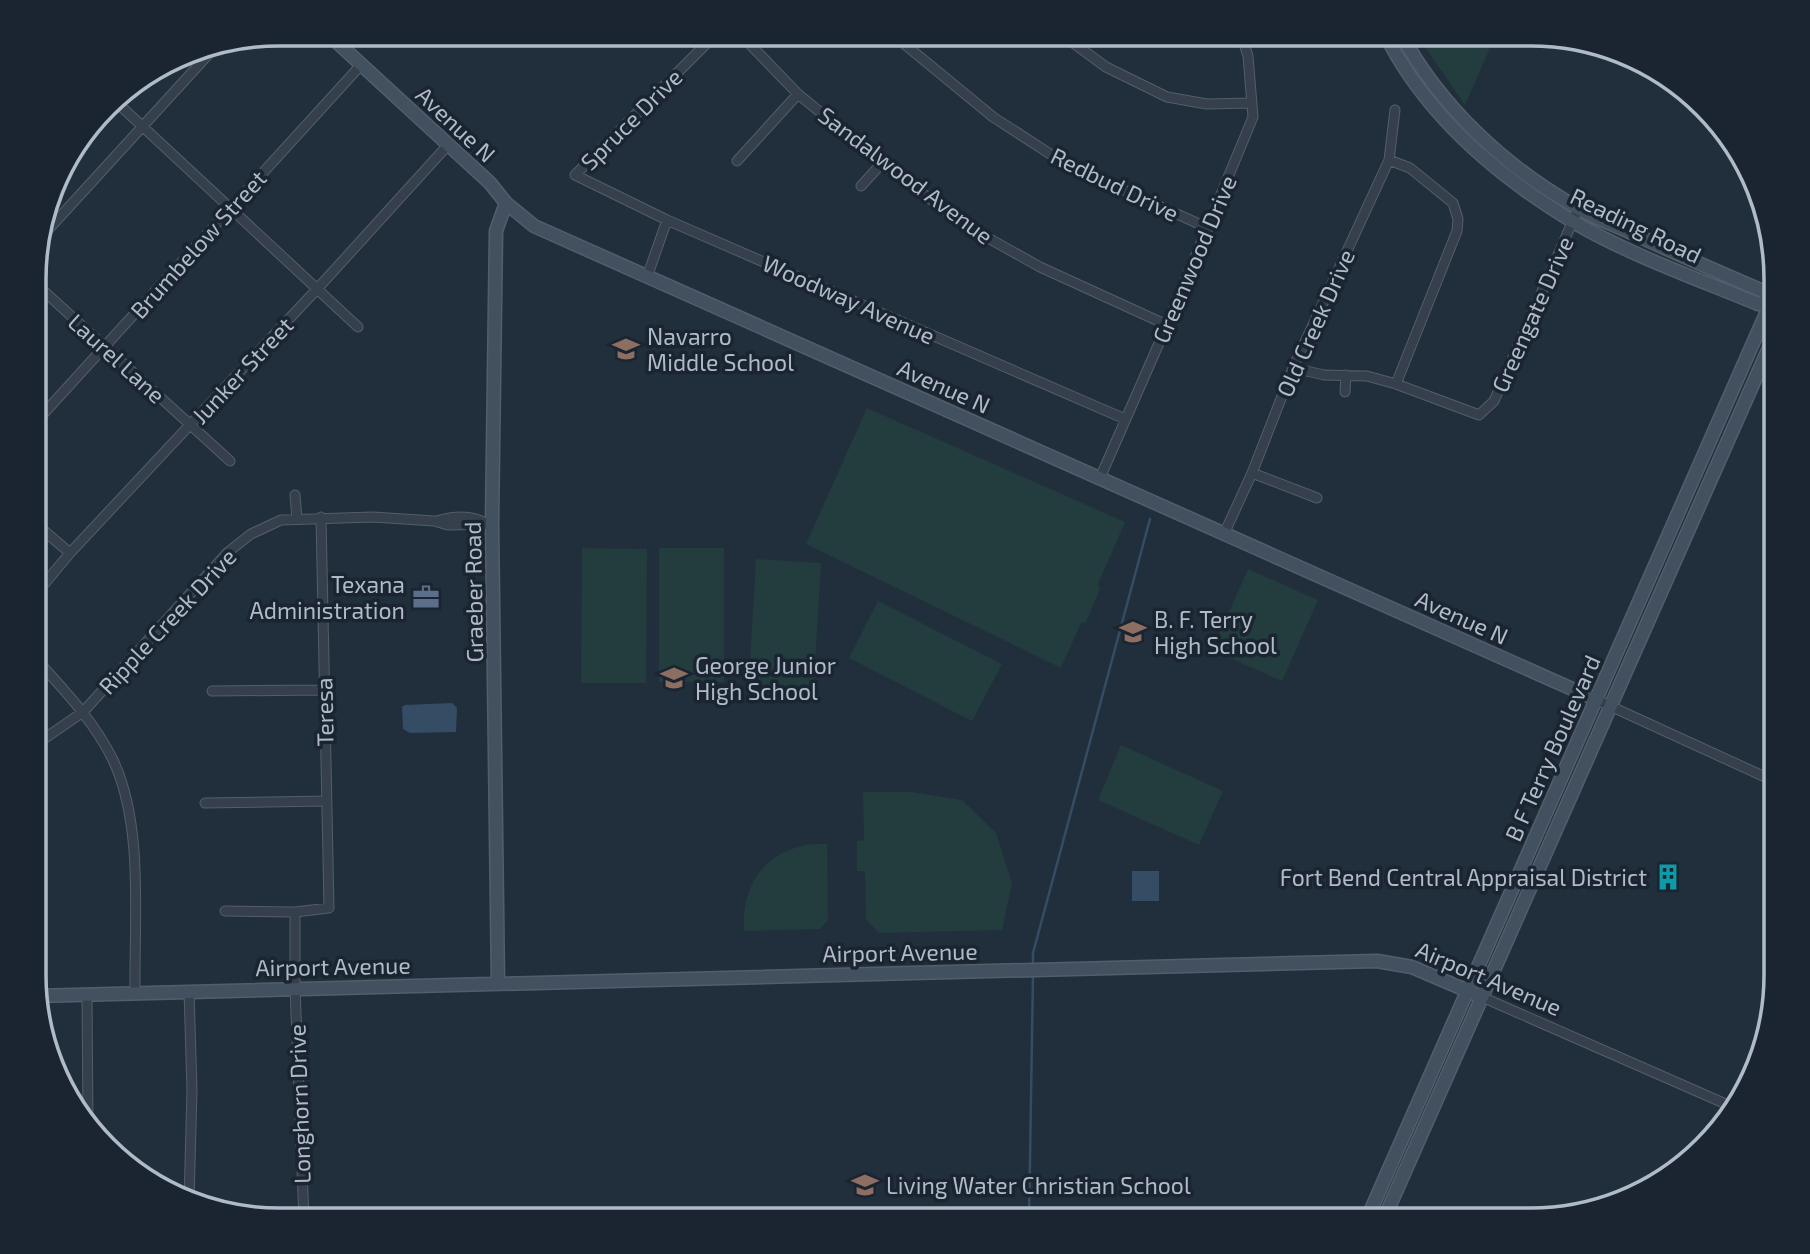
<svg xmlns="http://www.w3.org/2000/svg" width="1810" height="1254" viewBox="0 0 1810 1254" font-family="'Exo 2',sans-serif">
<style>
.green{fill:#233c3d}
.water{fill:#344c64}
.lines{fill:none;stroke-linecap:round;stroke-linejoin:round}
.stream{stroke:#344c64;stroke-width:2.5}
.street-casing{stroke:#535e6a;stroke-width:11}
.secondary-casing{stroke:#535e6a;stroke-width:15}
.street{stroke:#35404c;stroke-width:9}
.secondary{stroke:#43505f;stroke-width:12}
.labels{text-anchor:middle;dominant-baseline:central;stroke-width:7;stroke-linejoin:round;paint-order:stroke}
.street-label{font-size:23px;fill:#b0bbc8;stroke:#1a2531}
.poi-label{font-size:23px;fill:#b0bbc8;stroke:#1a2531;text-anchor:start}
.rim{fill:none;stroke:#b0bbc8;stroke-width:3.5}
</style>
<rect width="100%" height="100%" fill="#212f3c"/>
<path class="green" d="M 1416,34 L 1496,34 L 1465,105 Z
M 867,408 L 1125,522 L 1098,584 L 1100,589 L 1086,622 L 1081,623 L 1061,668 L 806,544 Z
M 582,548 L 647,549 L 646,683 L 581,683 Z
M 659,548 L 724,548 L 724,682 L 659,682 Z
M 756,559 L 821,563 L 813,700 L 748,697 Z
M 1248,569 L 1318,600 L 1282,681 L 1212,650 Z
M 878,601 L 1002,664 L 972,721 L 849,658 Z
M 1121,745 L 1223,791 L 1199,845 L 1098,800 Z
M 863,792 L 911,792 L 962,800 L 996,833 L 1012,883 L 1002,930 L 879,933 L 866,920 L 865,871 L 857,871 L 857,841 L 864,840 Z
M 813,844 L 827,844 L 828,920 L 820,929 L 744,931 C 741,884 765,850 813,844 Z"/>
<path class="water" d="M 452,703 L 457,708 L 456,732 L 410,733 L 403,729 L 402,707 L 405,705 Z
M 1132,871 L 1159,871 L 1159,901 L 1132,901 Z"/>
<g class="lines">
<path class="stream" d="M 1033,965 L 1033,953 L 1150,519
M 1029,1221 L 1033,975"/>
<g class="street-casing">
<path id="street" d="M 717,33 L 575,175 L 667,220 L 1125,419
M 739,33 L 798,94 L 882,163 L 965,225 L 1040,267 L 1167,325
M 891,33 L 993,117 L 1064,163 L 1208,228
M 1061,34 L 1106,67 L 1167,97 L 1207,104 L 1251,103
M 113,99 L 358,327
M 1389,160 L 1410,168 L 1453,203 L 1458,219 L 1457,231 L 1396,384
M 737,161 L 798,94
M 861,186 L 882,163
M 36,243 L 217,45
M 647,277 L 667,220
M 35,283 L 230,461
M 1293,368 L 1324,375 L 1367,376 L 1396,384 L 1479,415 L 1494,401 L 1578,209
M 1345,392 L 1346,375
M 35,423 L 361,65
M 1252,473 L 1317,498
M 1100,478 L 1167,325 L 1253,117 L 1248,56 L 1241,34
M 295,495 L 297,519
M 436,521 C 453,516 472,514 487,524
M 35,523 L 70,553
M 1224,534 L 1252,473 L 1293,368 L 1389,160 L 1395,110
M 35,595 L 70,553 L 318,288 L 448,145
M 35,658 C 64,690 94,721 113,760 C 144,825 134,921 135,992
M 212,691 L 324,690
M 1597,700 L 1776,782
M 35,745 L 83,712 L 228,552 L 251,534 L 281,520 L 373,517 L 434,521 L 448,525 L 492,524
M 205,803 L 325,801
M 225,911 L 295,912 L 329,908 L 321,517
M 295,912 L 295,987 L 304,1220
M 87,994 L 88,1124
M 1482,997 L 1735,1108
M 189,1202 L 192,1090 L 189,991"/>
</g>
<g class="secondary-casing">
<path id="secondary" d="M 327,33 L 490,183 L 506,203 L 534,226 L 1597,700
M 1385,34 C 1425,114 1496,175 1572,221 C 1627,254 1698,279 1758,304 L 1772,301
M 1401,34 C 1440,106 1504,166 1576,207 C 1594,218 1615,225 1634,234 C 1677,254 1721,273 1765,292 L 1776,303
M 498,983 L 492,524 L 496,231 L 506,203
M 35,996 L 1377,961 L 1412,967 L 1482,997
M 1366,1221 L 1776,291
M 1383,1221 L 1776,332"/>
</g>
<use href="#street" class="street"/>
<use href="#secondary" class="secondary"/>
</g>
<defs>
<g id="school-bare" transform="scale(2.1)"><path d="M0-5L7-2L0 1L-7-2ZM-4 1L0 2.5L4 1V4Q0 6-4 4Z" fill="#8d6e63" stroke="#1a2531" stroke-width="2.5" paint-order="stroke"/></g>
<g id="office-bare" transform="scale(2.1)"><path d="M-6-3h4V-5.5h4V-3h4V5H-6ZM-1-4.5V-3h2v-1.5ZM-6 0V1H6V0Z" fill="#5c6f8a" stroke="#1a2531" stroke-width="2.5" paint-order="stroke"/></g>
<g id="building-bare" transform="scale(2.1)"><path d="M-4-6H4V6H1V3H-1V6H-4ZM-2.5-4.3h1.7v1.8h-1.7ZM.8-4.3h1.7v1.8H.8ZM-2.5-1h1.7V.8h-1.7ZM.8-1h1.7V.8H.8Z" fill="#0f9aa8" stroke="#1a2531" stroke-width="2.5" paint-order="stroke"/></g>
</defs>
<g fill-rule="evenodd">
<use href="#school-bare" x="626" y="349"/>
<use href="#office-bare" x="426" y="597"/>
<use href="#school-bare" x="1133" y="632"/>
<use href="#school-bare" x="674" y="678"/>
<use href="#building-bare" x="1668" y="877"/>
<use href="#school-bare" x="865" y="1185"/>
</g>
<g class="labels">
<g class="street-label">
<text transform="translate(631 119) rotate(-45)">Spruce Drive</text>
<text transform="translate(456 124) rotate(43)">Avenue N</text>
<text transform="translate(906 175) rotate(37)">Sandalwood Avenue</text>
<text transform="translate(1115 184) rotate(26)">Redbud Drive</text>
<text transform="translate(1636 225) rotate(26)">Reading Road</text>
<text transform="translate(198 244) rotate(-48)">Brumbelow Street</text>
<text transform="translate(1194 259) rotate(-67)">Greenwood Drive</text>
<text transform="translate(849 299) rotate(24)">Woodway Avenue</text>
<text transform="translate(1532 314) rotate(-66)">Greengate Drive</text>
<text transform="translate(1315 323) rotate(-66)">Old Creek Drive</text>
<text transform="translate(117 358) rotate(42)">Laurel Lane</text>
<text transform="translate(242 370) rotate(-47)">Junker Street</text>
<text transform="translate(944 386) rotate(24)">Avenue N</text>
<text transform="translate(473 592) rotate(-91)">Graeber Road</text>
<text transform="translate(1462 617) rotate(24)">Avenue N</text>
<text transform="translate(167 621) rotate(-47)">Ripple Creek Drive</text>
<text transform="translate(324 712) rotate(-91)">Teresa</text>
<text transform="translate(1552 748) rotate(-66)">B F Terry Boulevard</text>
<text transform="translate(900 952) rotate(-1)">Airport Avenue</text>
<text transform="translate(333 966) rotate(-1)">Airport Avenue</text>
<text transform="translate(1489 978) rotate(23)">Airport Avenue</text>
<text transform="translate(299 1104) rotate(-92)">Longhorn Drive</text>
</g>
<g class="poi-label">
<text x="647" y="336">Navarro<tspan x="647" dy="26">Middle School</tspan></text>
<text x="405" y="584" text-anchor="end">Texana<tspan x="405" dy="26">Administration</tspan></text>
<text x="1154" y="619">B. F. Terry<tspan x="1154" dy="26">High School</tspan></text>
<text x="695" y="665">George Junior<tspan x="695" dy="26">High School</tspan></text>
<text x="1647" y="877" text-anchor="end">Fort Bend Central Appraisal District</text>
<text x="886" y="1185">Living Water Christian School</text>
</g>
</g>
<path d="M0 0H1810V1254H0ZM279 46H1531A233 233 0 0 1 1764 279V975A233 233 0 0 1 1531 1208H279A233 233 0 0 1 46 975V279A233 233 0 0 1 279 46Z" fill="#1a2531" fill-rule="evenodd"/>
<path class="rim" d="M279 46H1531A233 233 0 0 1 1764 279V975A233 233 0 0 1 1531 1208H279A233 233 0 0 1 46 975V279A233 233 0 0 1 279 46Z"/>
</svg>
